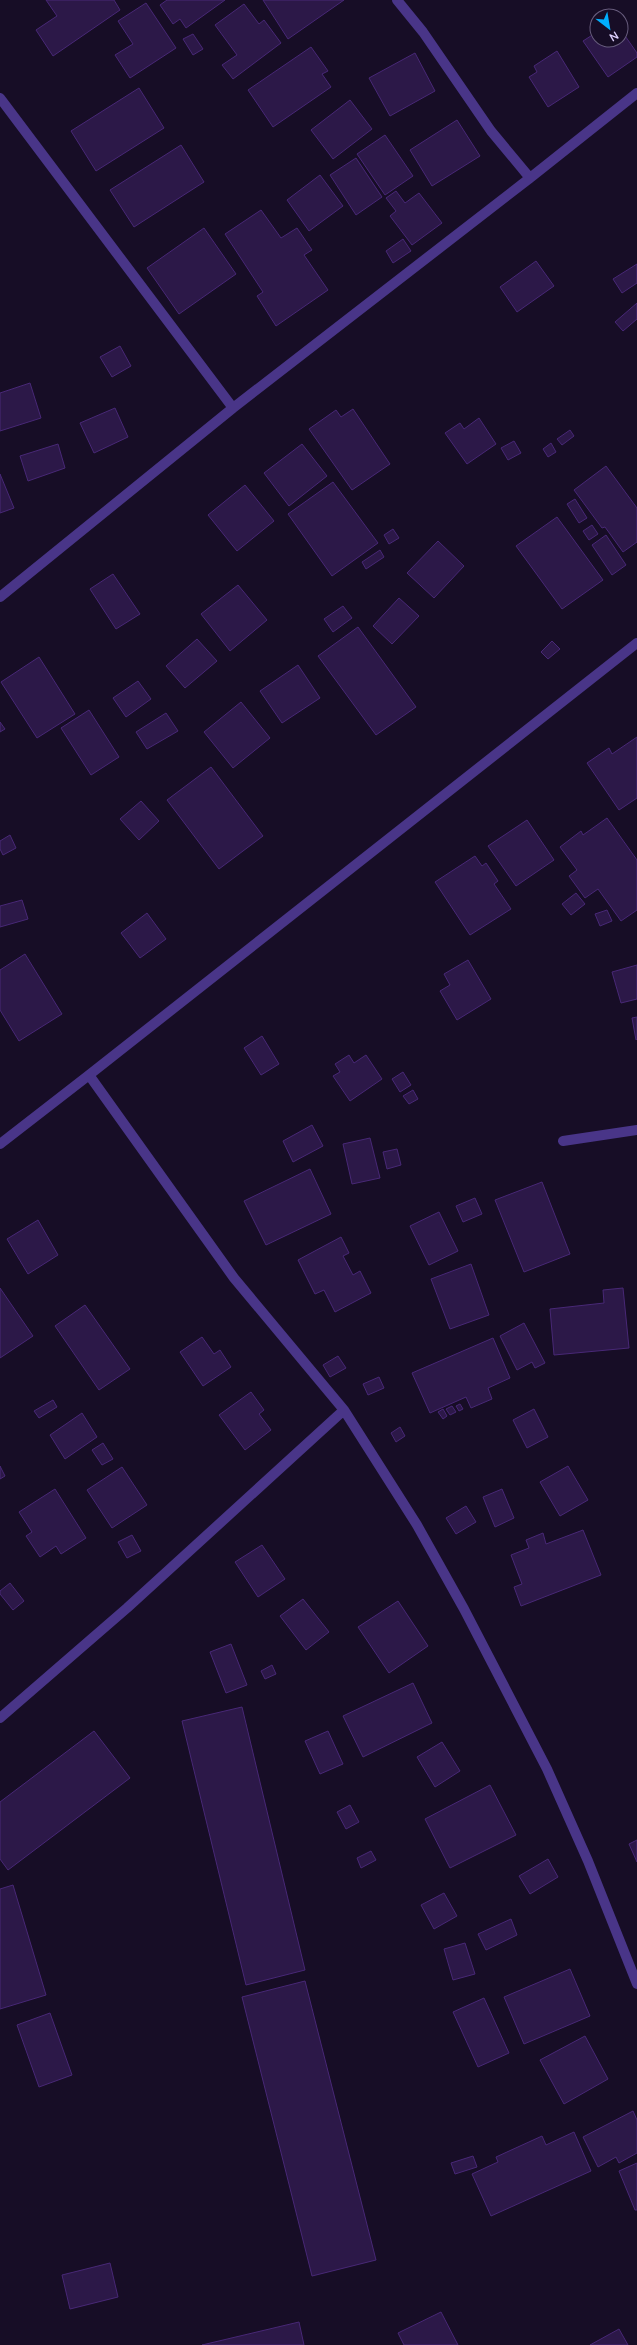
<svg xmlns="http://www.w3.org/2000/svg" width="637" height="2345" viewBox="0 0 637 2345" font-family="'Nunito Sans',sans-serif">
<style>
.building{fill:#2c1848;stroke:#482876}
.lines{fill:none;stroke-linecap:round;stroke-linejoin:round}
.minor{stroke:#493588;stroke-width:10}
</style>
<rect width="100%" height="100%" fill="#170d26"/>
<path class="building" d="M 46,0 L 114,0 L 120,10 L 53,56 L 36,30 L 57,16 Z
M 167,0 L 225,0 L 186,28 L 180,19 L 173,24 L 160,5 Z
M 263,0 L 344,0 L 288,39 Z
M 146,3 L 176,48 L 130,78 L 115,55 L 133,44 L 118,21 Z
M 244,4 L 259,24 L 264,20 L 281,43 L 233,79 L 222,65 L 237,55 L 215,25 Z
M 621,30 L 637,53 L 637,57 L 608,77 L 583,41 L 597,32 L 597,40 L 621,40 Z
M 193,34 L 203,49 L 193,55 L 183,39 Z
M 311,47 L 328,71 L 322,74 L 331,87 L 273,127 L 248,90 Z
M 557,51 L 579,87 L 548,107 L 529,77 L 537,72 L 534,66 Z
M 415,53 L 435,91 L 390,116 L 369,78 Z
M 139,88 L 164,128 L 96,171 L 71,131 Z
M 350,100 L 372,129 L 333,159 L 311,130 Z
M 457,120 L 480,156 L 432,186 L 410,150 Z
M 385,135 L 413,176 L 385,195 L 357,154 Z
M 181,145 L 204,182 L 134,227 L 110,190 Z
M 356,158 L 382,197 L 356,215 L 330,175 Z
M 320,175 L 343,206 L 309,231 L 287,200 Z
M 396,191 L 405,203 L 419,193 L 442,223 L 412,245 L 390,216 L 396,211 L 386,198 Z
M 261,210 L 281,238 L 297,228 L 312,250 L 304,255 L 328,290 L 276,326 L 257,296 L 263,292 L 225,234 Z
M 204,228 L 236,274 L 179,314 L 147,268 Z
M 403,239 L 411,251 L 393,263 L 386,251 Z
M 536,261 L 554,286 L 517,312 L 500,287 Z
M 637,264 L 637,283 L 622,293 L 613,279 Z
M 637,303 L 637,319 L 623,331 L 615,322 Z
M 120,346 L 131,366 L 112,377 L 100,357 Z
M 30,383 L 41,418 L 0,431 L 0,393 Z
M 115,408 L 128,437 L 94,453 L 80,423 Z
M 353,409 L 390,464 L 352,490 L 309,429 L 336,410 L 341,417 Z
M 479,418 L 496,444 L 467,464 L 445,433 L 460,423 L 464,429 Z
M 570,430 L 574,436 L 562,445 L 557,439 Z
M 514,441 L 521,453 L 508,460 L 501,448 Z
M 551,443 L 556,452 L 548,457 L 543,449 Z
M 58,444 L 65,468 L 28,481 L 20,456 Z
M 302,444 L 327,476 L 289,506 L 264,473 Z
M 606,466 L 637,508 L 637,542 L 623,552 L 605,527 L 602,528 L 574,490 Z
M 0,474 L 14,508 L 0,513 Z
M 333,482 L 378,543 L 332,576 L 288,514 Z
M 245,485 L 274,521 L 237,551 L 208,515 Z
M 575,499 L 587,518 L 579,523 L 567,504 Z
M 557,517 L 603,580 L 562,609 L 516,546 Z
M 592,525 L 598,534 L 589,540 L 583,531 Z
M 393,529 L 399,538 L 389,544 L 384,535 Z
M 606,535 L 626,565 L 612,575 L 592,545 Z
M 438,541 L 464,566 L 434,598 L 407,573 Z
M 380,550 L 384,557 L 366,569 L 362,562 Z
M 113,574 L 140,614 L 116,629 L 90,589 Z
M 238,585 L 267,620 L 230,651 L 201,614 Z
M 399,598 L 419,616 L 392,644 L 373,626 Z
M 343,606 L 352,618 L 333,632 L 324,619 Z
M 358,627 L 416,707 L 376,735 L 318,656 Z
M 197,639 L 217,661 L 185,688 L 166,666 Z
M 552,641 L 560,649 L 548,659 L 541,652 Z
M 39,657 L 75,714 L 37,738 L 1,682 Z
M 298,665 L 320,698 L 282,723 L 260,691 Z
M 138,681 L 151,699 L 126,717 L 113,698 Z
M 241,702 L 270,738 L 233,768 L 204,732 Z
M 89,710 L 119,757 L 91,775 L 61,728 Z
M 166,713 L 178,731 L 147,749 L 136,732 Z
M 0,722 L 5,729 L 0,732 Z
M 637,737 L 637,798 L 619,810 L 587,763 L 609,748 L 612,754 Z
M 211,767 L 263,836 L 219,869 L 167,800 Z
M 141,801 L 159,821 L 139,840 L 120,819 Z
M 607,818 L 637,860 L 637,910 L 621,921 L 598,889 L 585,898 L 569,876 L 577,870 L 560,847 L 581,831 L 583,835 Z
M 527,820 L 554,860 L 516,886 L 488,846 Z
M 10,835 L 16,848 L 3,855 L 0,849 L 0,841 Z
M 475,856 L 482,866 L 486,863 L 498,881 L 494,884 L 511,909 L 470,935 L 435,882 Z
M 576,893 L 585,904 L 571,915 L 562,904 Z
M 22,900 L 28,919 L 0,927 L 0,906 Z
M 607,910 L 612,921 L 600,926 L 595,914 Z
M 147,913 L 166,939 L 140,958 L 121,933 Z
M 25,954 L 62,1014 L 19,1041 L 0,1010 L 0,970 Z
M 468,960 L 491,999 L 457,1020 L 440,991 L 450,985 L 444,974 Z
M 637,965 L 637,999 L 621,1003 L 612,972 Z
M 637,1017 L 637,1039 L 636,1040 L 632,1018 Z
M 262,1036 L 279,1064 L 261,1075 L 244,1048 Z
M 349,1055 L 354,1063 L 366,1055 L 382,1079 L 350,1101 L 333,1076 L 340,1072 L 335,1064 Z
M 403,1072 L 411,1085 L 400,1092 L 392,1079 Z
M 413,1090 L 418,1099 L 409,1104 L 403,1096 Z
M 312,1125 L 323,1146 L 293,1162 L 283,1141 Z
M 370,1138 L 380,1178 L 352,1184 L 343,1144 Z
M 397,1149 L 401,1165 L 387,1169 L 383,1152 Z
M 310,1169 L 331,1214 L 266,1245 L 244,1201 Z
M 542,1182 L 570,1254 L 524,1272 L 495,1200 Z
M 475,1198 L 482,1214 L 463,1222 L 456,1206 Z
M 439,1212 L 458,1251 L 429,1265 L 410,1226 Z
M 38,1220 L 58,1255 L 28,1274 L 7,1239 Z
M 341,1237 L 349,1253 L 343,1256 L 353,1275 L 360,1271 L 371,1293 L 335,1312 L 324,1290 L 315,1294 L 298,1260 Z
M 471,1264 L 489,1315 L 450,1329 L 431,1279 Z
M 0,1288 L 33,1336 L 0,1358 Z
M 623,1288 L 629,1348 L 554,1355 L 550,1309 L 604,1303 L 603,1290 Z
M 85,1305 L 130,1369 L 99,1390 L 55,1326 Z
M 524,1323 L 545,1363 L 535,1368 L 532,1362 L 517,1370 L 500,1336 Z
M 202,1337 L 214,1354 L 220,1350 L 231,1367 L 203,1386 L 180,1352 Z
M 493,1338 L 510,1378 L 488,1388 L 492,1399 L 471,1408 L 466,1397 L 430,1413 L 412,1373 Z
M 338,1356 L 346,1368 L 330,1377 L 323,1365 Z
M 379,1377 L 384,1388 L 368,1395 L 363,1384 Z
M 251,1392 L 264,1410 L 259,1414 L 271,1430 L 245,1450 L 219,1415 Z
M 53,1400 L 57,1407 L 39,1418 L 34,1411 Z
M 460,1404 L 463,1409 L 459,1411 L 456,1406 Z
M 452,1406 L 456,1412 L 450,1415 L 446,1409 Z
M 443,1409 L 447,1416 L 443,1419 L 438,1412 Z
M 534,1409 L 548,1437 L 527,1448 L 513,1420 Z
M 82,1413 L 97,1437 L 65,1459 L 50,1435 Z
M 400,1427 L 405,1436 L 396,1442 L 391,1433 Z
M 103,1443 L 113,1459 L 102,1465 L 92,1450 Z
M 0,1466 L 5,1476 L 0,1479 Z
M 568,1466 L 588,1500 L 560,1516 L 540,1482 Z
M 122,1467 L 147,1505 L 112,1528 L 87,1490 Z
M 55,1489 L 86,1538 L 61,1554 L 56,1546 L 40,1557 L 26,1536 L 32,1532 L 19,1512 Z
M 502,1489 L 514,1518 L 495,1527 L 483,1497 Z
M 466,1506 L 476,1522 L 456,1534 L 446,1518 Z
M 583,1530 L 601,1575 L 521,1606 L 514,1587 L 522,1584 L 511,1555 L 529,1548 L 526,1540 L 543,1533 L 546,1544 Z
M 132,1535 L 141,1551 L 127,1558 L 118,1542 Z
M 262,1545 L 285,1579 L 258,1597 L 235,1562 Z
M 10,1583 L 24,1601 L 13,1610 L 0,1594 L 0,1591 Z
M 303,1599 L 329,1632 L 306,1650 L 280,1616 Z
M 398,1601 L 428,1646 L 389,1673 L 358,1627 Z
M 231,1644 L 247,1685 L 226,1693 L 210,1652 Z
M 272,1665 L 276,1674 L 265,1679 L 261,1671 Z
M 413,1683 L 432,1723 L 363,1757 L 343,1716 Z
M 242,1707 L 305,1970 L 246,1985 L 182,1721 Z
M 94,1731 L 130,1778 L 8,1870 L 0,1859 L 0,1802 Z
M 328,1731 L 343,1764 L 320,1774 L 305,1741 Z
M 442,1742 L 460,1771 L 435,1787 L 417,1757 Z
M 490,1785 L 516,1835 L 450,1868 L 425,1819 Z
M 350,1805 L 359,1822 L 346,1829 L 337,1812 Z
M 637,1840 L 637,1862 L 629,1844 Z
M 371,1851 L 376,1860 L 361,1868 L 357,1858 Z
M 548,1859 L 558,1877 L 530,1894 L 519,1876 Z
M 13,1885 L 46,1995 L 0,2009 L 0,1889 Z
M 444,1893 L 457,1916 L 434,1929 L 421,1905 Z
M 511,1919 L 517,1935 L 486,1950 L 478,1934 Z
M 465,1943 L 475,1974 L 453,1980 L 444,1949 Z
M 570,1969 L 590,2016 L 524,2044 L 504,1997 Z
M 305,1981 L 376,2260 L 312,2276 L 242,1997 Z
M 484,1998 L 509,2053 L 478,2067 L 453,2012 Z
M 50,2013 L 72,2075 L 39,2087 L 17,2025 Z
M 585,2036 L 608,2079 L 564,2104 L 540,2060 Z
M 633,2111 L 637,2120 L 637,2153 L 619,2163 L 616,2157 L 598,2167 L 583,2137 Z
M 574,2132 L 591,2171 L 491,2216 L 472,2174 L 498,2162 L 496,2157 L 542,2136 L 546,2145 Z
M 473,2156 L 477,2167 L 455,2174 L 451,2163 Z
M 637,2163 L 637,2210 L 635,2210 L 619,2171 Z
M 110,2263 L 118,2297 L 70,2309 L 62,2275 Z
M 441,2312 L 458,2345 L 404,2345 L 398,2333 Z
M 299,2322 L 304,2345 L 202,2345 Z
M 619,2329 L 628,2345 L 590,2345 Z"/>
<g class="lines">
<path class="minor" d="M 397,0 L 423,32 L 491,131 L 530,178
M 0,98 L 233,408
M 0,597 L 233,408 L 530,178 L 637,93
M 89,1075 L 234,1278 L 344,1410 L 417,1525 L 464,1609 L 547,1769 L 588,1861 L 637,1984
M 563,1141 L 637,1130
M 0,1144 L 89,1075 L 637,643
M 0,1718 L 127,1608 L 344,1410"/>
</g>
<g transform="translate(609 28) rotate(149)"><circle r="19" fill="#170d26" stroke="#675c7d"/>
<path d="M0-3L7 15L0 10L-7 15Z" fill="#00aefd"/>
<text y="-6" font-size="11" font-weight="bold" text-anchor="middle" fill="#e0d2ff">N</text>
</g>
</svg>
